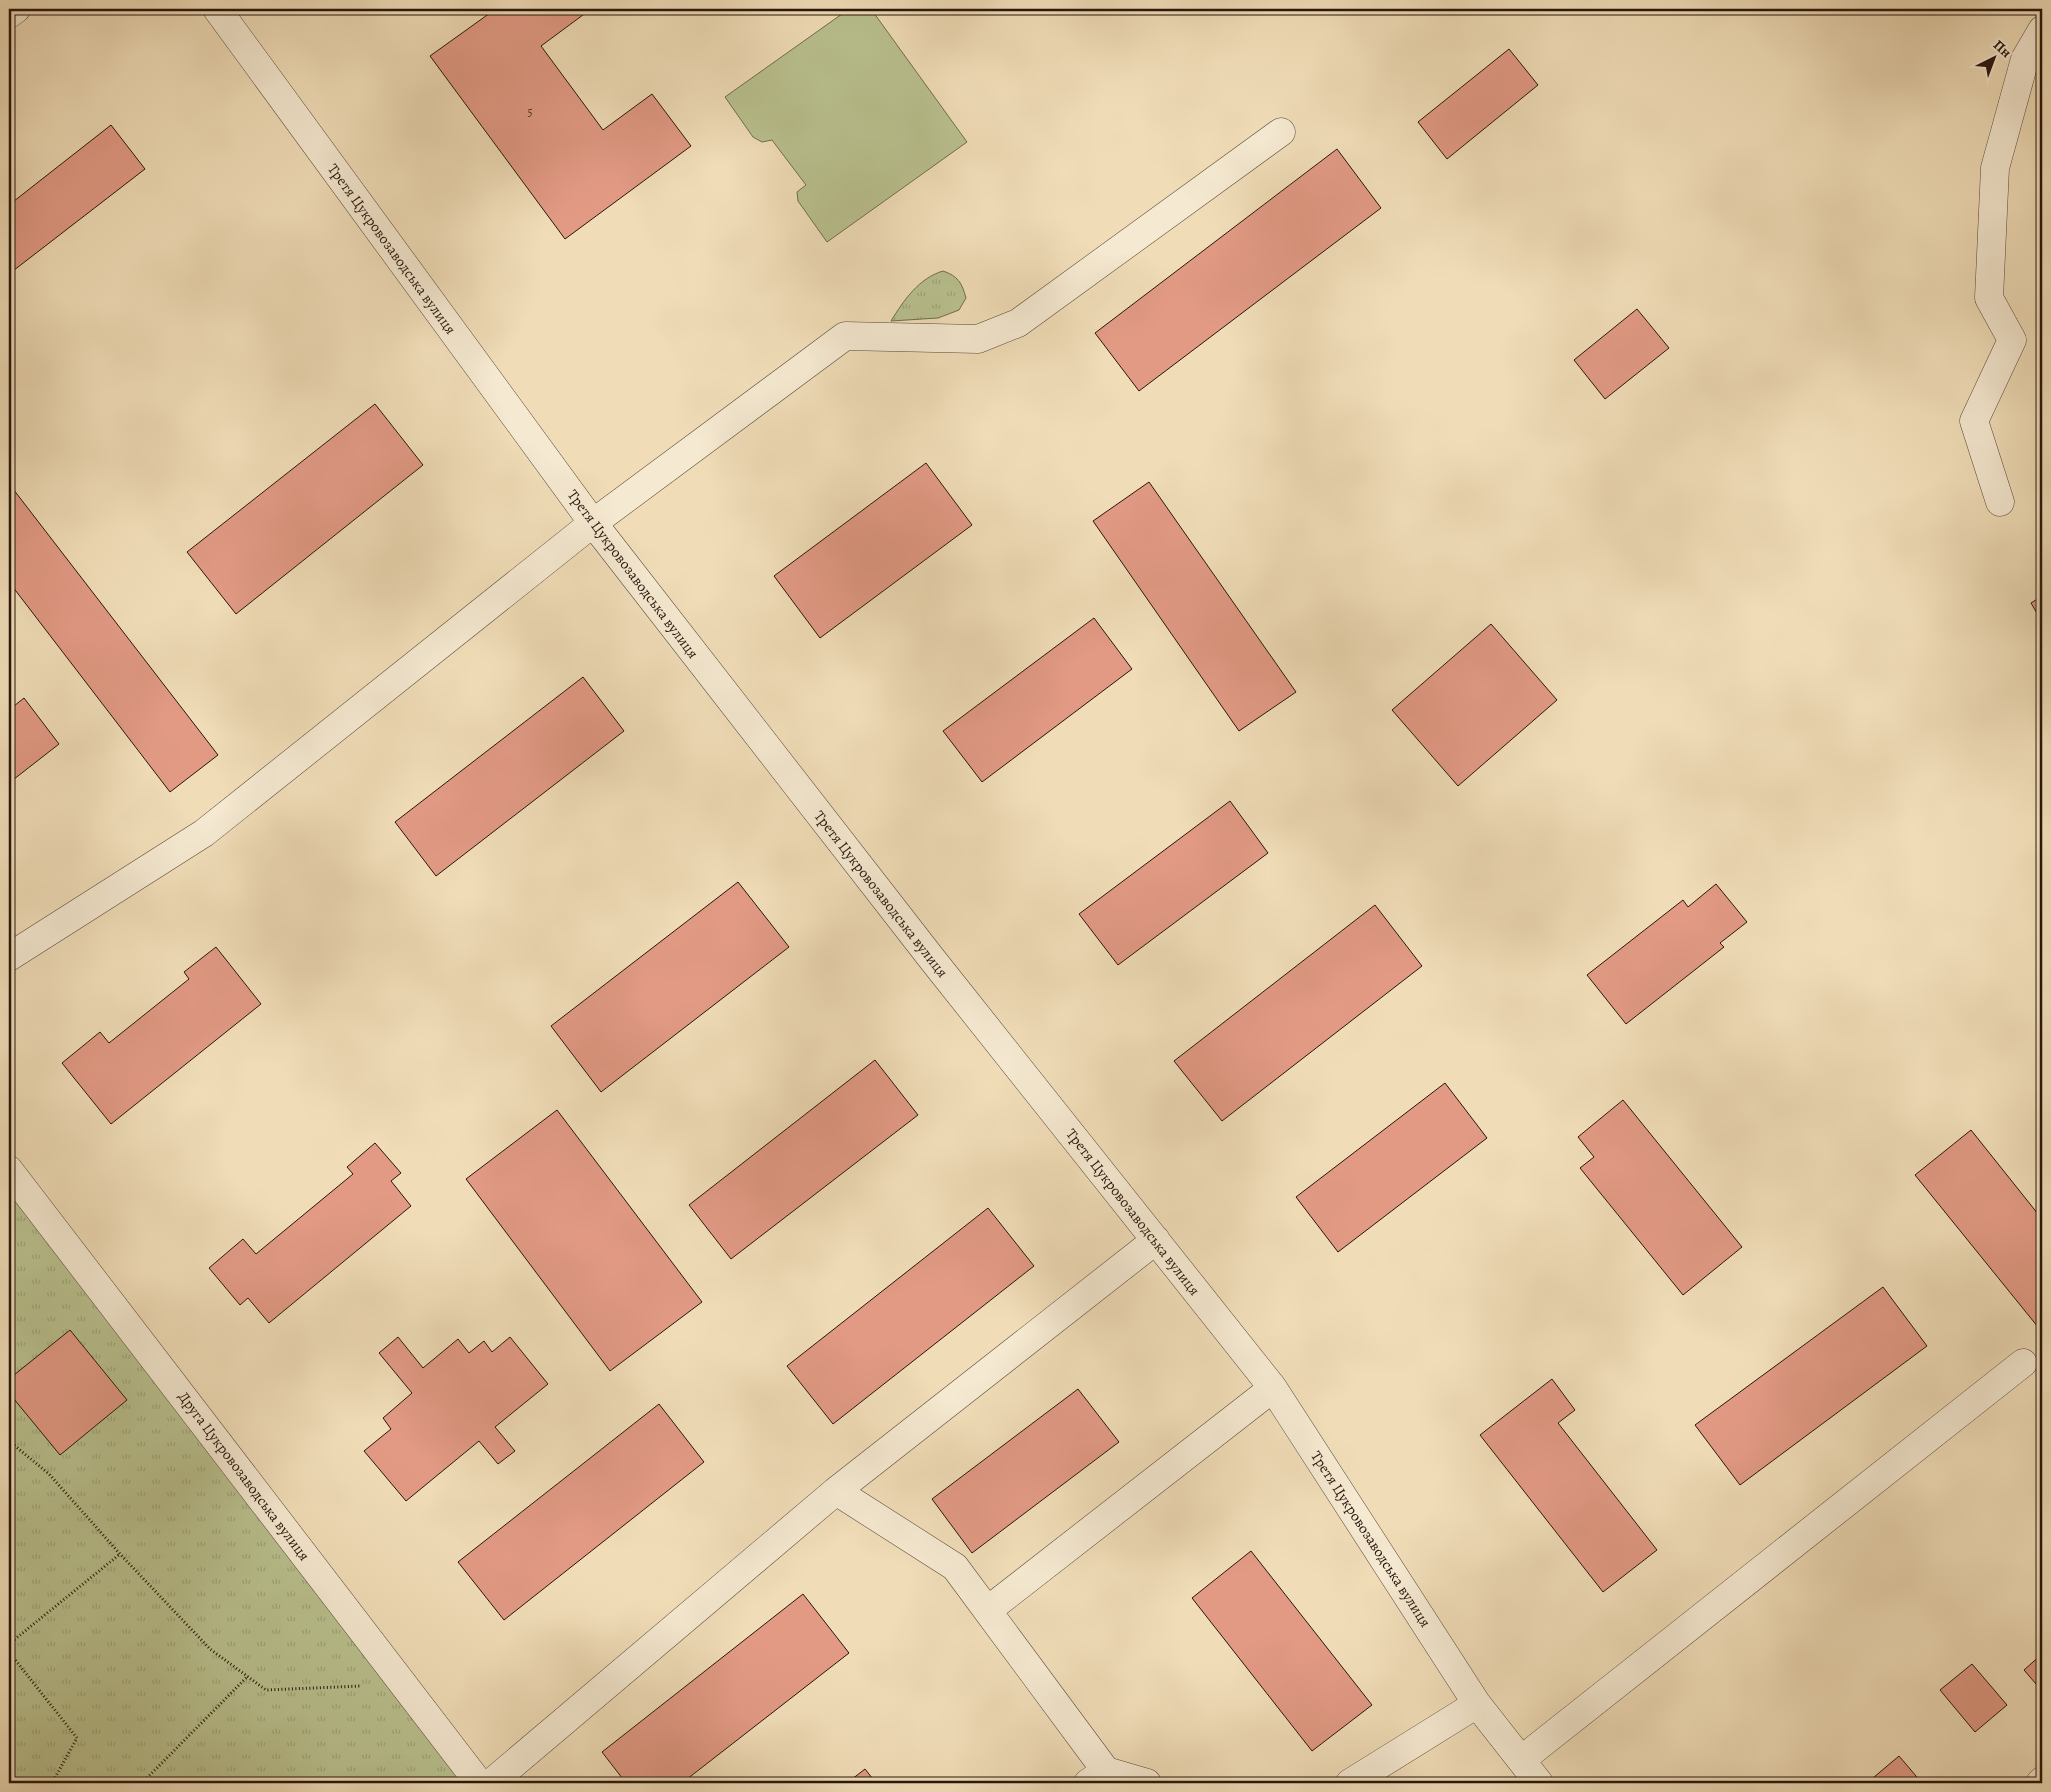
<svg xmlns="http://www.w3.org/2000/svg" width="2051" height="1792" viewBox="0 0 2051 1792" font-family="Alegreya,serif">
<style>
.grass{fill:url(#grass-tufts);stroke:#706c4e}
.pitch{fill:#b9c18f;stroke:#706c4e}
.building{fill:#e29a85;stroke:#27160d}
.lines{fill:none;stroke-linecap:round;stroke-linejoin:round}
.minor-casing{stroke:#594838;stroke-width:29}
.path{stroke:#27160d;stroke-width:3;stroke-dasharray:1 2.5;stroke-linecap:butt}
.minor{stroke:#f5e9d1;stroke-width:28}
.labels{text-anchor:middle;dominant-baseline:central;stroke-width:5;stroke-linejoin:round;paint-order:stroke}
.number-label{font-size:12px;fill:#56372b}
.street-label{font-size:15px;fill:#27160d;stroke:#f5e9d1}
</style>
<defs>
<pattern id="grass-tufts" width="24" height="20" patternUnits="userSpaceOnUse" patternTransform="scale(1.25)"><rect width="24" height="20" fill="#b9c18f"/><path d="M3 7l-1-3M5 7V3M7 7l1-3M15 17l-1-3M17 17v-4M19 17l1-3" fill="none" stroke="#9fa57a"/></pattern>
</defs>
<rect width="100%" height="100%" fill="#f0ddb8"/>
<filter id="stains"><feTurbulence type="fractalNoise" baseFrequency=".004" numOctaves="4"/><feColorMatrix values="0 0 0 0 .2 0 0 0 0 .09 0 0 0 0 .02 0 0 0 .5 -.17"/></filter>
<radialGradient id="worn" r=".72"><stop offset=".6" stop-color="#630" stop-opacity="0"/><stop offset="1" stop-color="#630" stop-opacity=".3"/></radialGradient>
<path class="grass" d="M 943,271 C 958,276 962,283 966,298 L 959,310 L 938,318 L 891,321 C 904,300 919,278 943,271 Z
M 9,1170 L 479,1783 L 9,1783 Z"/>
<path class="pitch" d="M 849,9 L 871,9 L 967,142 L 827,242 L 798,201 L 797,192 L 806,185 L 772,140 L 762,142 L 753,137 L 725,97 Z"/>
<path class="building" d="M 487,9 L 591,9 L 541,46 L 603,130 L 652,94 L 691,146 L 565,239 L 430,56 L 490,13 Z
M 1509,49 L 1538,85 L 1447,159 L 1418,122 Z
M 111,125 L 145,169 L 9,274 L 9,205 Z
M 1337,149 L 1381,208 L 1139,391 L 1095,333 Z
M 1637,309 L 1669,348 L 1605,399 L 1574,360 Z
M 375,404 L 423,465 L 236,614 L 187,552 Z
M 926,463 L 972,525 L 820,638 L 774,576 Z
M 1149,482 L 1296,692 L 1239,731 L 1093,521 Z
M 10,485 L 218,755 L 170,792 L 9,582 Z
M 2042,596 L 2042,622 L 2031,603 Z
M 1094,618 L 1132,669 L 982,782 L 943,731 Z
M 1491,624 L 1557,700 L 1458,786 L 1392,710 Z
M 583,677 L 624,731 L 436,876 L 395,822 Z
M 24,698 L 59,744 L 9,783 L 9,710 Z
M 1230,801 L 1268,853 L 1118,965 L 1079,914 Z
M 738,882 L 789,947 L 601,1092 L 551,1026 Z
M 1716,884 L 1747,922 L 1720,943 L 1724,947 L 1626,1024 L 1587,975 L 1683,900 L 1688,907 Z
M 1375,905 L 1422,966 L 1222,1121 L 1174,1061 Z
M 216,947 L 261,1004 L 111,1124 L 62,1063 L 100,1032 L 109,1043 L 189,979 L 184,972 Z
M 875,1060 L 918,1115 L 731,1259 L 689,1205 Z
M 1445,1083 L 1487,1138 L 1338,1252 L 1296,1197 Z
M 1623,1100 L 1742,1247 L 1683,1295 L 1580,1168 L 1594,1157 L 1578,1137 Z
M 557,1110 L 702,1302 L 610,1371 L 466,1179 Z
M 1971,1130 L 2042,1219 L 2042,1332 L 1915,1175 Z
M 375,1143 L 401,1173 L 391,1181 L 411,1206 L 269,1323 L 248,1298 L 240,1305 L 209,1268 L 243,1239 L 256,1254 L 353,1174 L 347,1167 Z
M 988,1208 L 1034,1266 L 833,1424 L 787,1366 Z
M 1883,1287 L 1927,1346 L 1740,1485 L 1695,1425 Z
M 70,1330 L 127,1400 L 60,1455 L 9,1393 L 9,1379 Z
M 398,1337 L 423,1368 L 458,1339 L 469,1353 L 484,1341 L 492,1352 L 510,1337 L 548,1384 L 495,1427 L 515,1451 L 498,1464 L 479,1441 L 406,1501 L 364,1451 L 391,1429 L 383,1418 L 412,1393 L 379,1353 Z
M 1552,1379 L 1575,1410 L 1558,1423 L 1657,1550 L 1603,1592 L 1480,1435 Z
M 1078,1389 L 1119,1442 L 972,1553 L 932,1499 Z
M 659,1404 L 704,1462 L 504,1620 L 458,1562 Z
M 1251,1551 L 1372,1705 L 1312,1751 L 1192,1598 Z
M 803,1594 L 849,1653 L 682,1783 L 626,1783 L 602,1752 Z
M 2042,1654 L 2042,1691 L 2024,1670 Z
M 1972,1664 L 2007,1705 L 1975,1732 L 1940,1690 Z
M 1899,1756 L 1922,1783 L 1867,1783 Z
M 865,1769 L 876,1783 L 847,1783 Z"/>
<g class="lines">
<g class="minor-casing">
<path id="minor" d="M 217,9 L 593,523 L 932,959 L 1273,1388 L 1477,1704 L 1539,1783
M 9,14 L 16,9
M 2000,502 L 1974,421 L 2012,340 L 1989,298 L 1995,168 L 2025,59 L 2042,30
M 9,957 L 204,833 L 593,523 L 845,336 L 978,339 L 1018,323 L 1281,132
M 9,1170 L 479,1783
M 836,1491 L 955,1567 L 1106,1771
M 988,1610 L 1273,1388
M 1521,1760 L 2023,1363
M 491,1783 L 836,1491 L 1156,1240
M 1088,1783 L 1106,1771 L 1147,1783
M 1350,1783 L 1477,1704
M 2040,1783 L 2042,1781"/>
</g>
<path class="path" d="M 9,1441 L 49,1474 L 120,1554 L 210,1649 L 266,1690 L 361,1686
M 9,1644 L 120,1554
M 9,1652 L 77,1738 L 52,1783
M 142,1783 L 248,1676"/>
<use href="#minor" class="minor"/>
</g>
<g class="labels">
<g class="number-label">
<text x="530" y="112">5</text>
</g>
<g class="street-label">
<text transform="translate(392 249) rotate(54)">Третя Цукровозаводська вулиця</text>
<text transform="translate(633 574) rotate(53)">Третя Цукровозаводська вулиця</text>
<text transform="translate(881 894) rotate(52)">Третя Цукровозаводська вулиця</text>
<text transform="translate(1133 1212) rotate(52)">Третя Цукровозаводська вулиця</text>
<text transform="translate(244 1476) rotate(53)">Друга Цукровозаводська вулиця</text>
<text transform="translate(1371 1539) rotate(57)">Третя Цукровозаводська вулиця</text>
</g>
</g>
<rect width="2051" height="1792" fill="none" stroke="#f0ddb8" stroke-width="30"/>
<rect x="10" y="10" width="2031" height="1772" fill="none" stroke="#27160d" stroke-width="2.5"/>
<rect x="15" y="15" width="2021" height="1762" fill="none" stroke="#27160d"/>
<g transform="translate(1994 58) rotate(42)" stroke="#f5e9d1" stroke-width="4" paint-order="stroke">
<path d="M0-4L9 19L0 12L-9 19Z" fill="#27160d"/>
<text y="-8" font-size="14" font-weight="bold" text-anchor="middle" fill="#27160d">Пн</text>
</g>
<rect width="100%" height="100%" filter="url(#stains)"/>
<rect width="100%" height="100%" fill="url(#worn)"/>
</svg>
